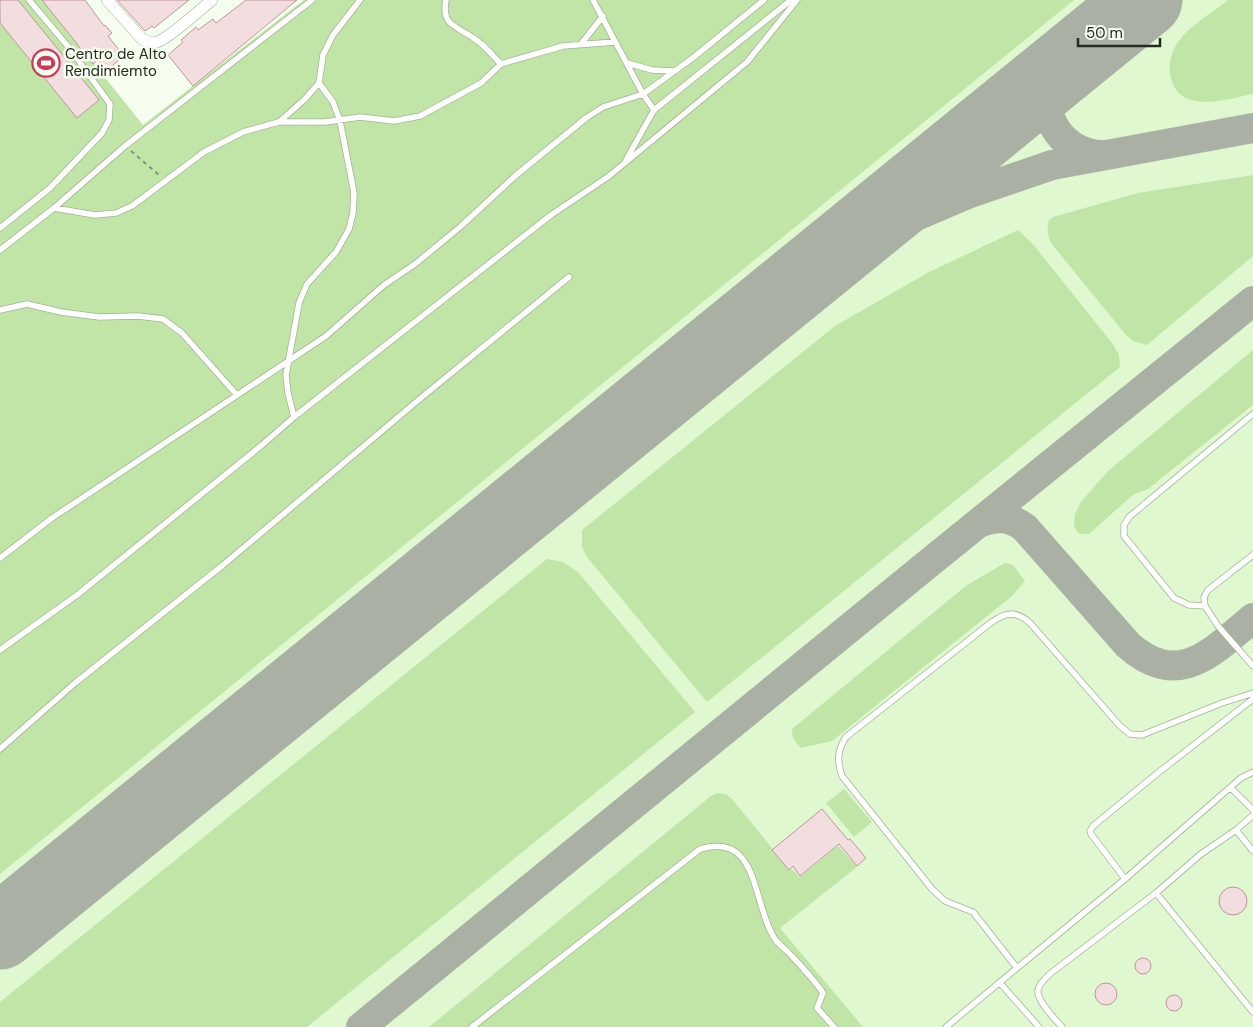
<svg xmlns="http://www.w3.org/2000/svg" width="1253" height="1027" viewBox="0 0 1253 1027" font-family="'DM Sans',sans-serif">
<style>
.built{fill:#e0f8d0}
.green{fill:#c1e5a7}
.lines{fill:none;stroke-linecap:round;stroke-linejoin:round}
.taxiway{stroke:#aab1a4;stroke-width:30}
.runway{stroke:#aab1a4;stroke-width:75}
.building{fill:#f2dddf;stroke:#be969a}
.service-casing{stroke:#a1b394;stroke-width:7}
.minor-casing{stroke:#a1b394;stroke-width:12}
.path{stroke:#888f82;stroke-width:2;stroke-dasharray:4 4;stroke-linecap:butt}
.service{stroke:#fff;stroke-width:5.5}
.minor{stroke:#fff;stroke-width:11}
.labels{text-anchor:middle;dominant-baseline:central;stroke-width:5;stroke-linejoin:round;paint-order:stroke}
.poi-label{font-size:15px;fill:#252c1f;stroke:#f6fef0;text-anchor:start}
</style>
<rect width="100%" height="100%" fill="#f6fef0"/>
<path class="built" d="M 304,0 L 1253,0 L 1253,1027 L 0,1027 L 0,241 L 143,125 Z"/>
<path class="green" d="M 0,0 L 43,0 L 143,125 L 304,0 L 1074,0 L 0,874 Z
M 1228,0 L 1253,0 L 1253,94 C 1227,99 1181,115 1171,79 C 1168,66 1170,54 1178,42 C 1190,25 1212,13 1228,0 Z
M 1253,175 L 1253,256 L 1147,345 L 1133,341 L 1125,334 L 1051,243 C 1047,234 1047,228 1049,220 L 1053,217 L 1138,193 Z
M 1018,230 L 1032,243 L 1112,343 L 1119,355 L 1120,367 L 707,702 L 587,557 L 582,547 L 582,530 L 835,326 L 929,272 Z
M 1253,350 L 1253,405 L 1148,489 L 1134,494 L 1089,534 L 1081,534 L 1077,532 L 1074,526 L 1075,514 L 1081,502 L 1108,471 Z
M 547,559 L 563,562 L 578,572 L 695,712 L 307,1027 L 0,1027 L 0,1002 Z
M 1005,563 L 1013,565 L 1025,581 L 1012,596 L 832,741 L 801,748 C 796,743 791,737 792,729 L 967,585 Z
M 844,789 L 872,822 L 854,837 L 826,803 Z
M 717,793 L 726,794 L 732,799 L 790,870 L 792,869 L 800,877 L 838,846 L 857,867 L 780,928 L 863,1027 L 429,1027 L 711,796 Z"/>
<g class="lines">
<path class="taxiway" d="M 1081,52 C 1071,61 1058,70 1052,83 C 1036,117 1066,155 1102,155
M 754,318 L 802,283 L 854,249 L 902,222 L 970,193 L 1052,165 L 1253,128
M 979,523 C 996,516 1010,516 1025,528 L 1128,645 C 1179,690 1212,652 1253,618
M 361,1027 L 929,563 L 1253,301"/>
<path class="runway" d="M 0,932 L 1145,0"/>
</g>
<path class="building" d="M 0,0 L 18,0 L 99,100 L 77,118 L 0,23 Z
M 42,0 L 85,0 L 104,26 L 105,25 L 112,33 L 108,36 L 124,56 L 106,71 L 98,60 L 93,64 Z
M 117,0 L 189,0 L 154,28 L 152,26 L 145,31 Z
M 246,0 L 297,0 L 193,86 L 168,55 L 183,42 L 181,40 L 196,27 L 198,30 L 213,19 L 216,23 Z
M 822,809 L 848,840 L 850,839 L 866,858 L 857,866 L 839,844 L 800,876 L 793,866 L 789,870 L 772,850 Z
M1219 901a14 14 0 1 1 28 0a14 14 0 1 1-28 0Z
M1135 966a8 8 0 1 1 16 0a8 8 0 1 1-16 0Z
M1095 994a11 11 0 1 1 22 0a11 11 0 1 1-22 0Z
M1166 1003a8 8 0 1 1 16 0a8 8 0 1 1-16 0Z"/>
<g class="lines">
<g class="service-casing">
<path id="service" d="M 446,0 C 441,25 456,26 472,37 C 483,43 492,55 501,64
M 593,0 L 643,94 L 654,110 L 626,160
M 581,44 L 603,16
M 627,63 L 652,70 L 674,71
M 654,110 L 791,0
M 279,122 L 304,100 L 319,83 L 323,55 L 333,35 L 360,0
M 54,208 L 125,146 L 312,0
M 0,228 L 50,188 L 102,133 L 109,120 L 110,104 L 71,50 L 29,0
M 0,250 L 54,208 L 95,215 L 116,213 L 132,206 L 204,152 L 243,132 L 279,122 L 325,122 L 360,117 L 394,121 L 420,116 L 481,83 L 501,64 L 563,46 L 615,42
M 0,310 L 27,304 L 61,312 L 99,317 L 138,316 L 163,319 L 182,333 L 236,394
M 1253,414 L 1129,517 L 1124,525 L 1124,536 L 1174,598 L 1189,605 L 1205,606 L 1218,626 L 1253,666
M 294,417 L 551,215 L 609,176 L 747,62 L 797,0
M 0,558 L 52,518 L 326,336 L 384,285 L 415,264 L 460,227 L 515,176 L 586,118 L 603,107 L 643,94 L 694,57 L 764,0
M 1205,606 L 1204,597 L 1208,590 L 1253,555
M 0,650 L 77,595 L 262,445 L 294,417 L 288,393 L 286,375 L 299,303 L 307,284 L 336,252 L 349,229 L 353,213 L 354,193 L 340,121 L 333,102 L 319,83
M 1253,693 L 1222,703 L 1142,735 L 1130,734 L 1120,726 L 1030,623 C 1013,607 1000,615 984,628 L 846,737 C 837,751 837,761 842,776 L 932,889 L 945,901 L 973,912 L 1017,968 L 1125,879 L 1241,778 L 1253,772
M 0,749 L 75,683 L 223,565 L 422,397 L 569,277
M 1231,788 L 1253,810
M 1236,830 L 1253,851
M 1125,879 L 1091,834 L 1090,831 L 1093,826 L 1159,772 L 1253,699
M 1156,893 L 1253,1012
M 1000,983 L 1039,1027
M 472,1027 L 700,849 C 760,831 752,905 775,939 C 778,944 784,948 788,952 C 800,965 813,978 823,993 L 817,1008 L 834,1027
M 946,1027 L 1017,968
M 1062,1027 C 1055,1019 1036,1000 1038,990 C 1039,983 1046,978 1051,973 L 1156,893 L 1201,854 L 1236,830 L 1253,815"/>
</g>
<g class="minor-casing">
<path id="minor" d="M 107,0 L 142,39 C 146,41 152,44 157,42 C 168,39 201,9 212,0"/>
</g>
<path class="path" d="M 131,151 L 159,175"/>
<use href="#service" class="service"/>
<use href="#minor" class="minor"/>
</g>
<defs>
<g id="stadium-ring" transform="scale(1.4375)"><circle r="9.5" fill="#f6fef0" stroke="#c8395a" stroke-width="1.5"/><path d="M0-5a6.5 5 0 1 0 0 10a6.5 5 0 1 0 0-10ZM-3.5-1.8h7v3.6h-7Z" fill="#c8395a"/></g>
</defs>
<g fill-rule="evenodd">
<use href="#stadium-ring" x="46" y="63"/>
</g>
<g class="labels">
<g class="poi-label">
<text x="65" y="54">Centro de Alto<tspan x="65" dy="17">Rendimiemto</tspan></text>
</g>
</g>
<path d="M1078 38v8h82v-8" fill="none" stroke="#252c1f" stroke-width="2.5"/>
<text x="1086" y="38" font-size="15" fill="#252c1f" stroke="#f6fef0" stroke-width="4" paint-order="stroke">50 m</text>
</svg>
